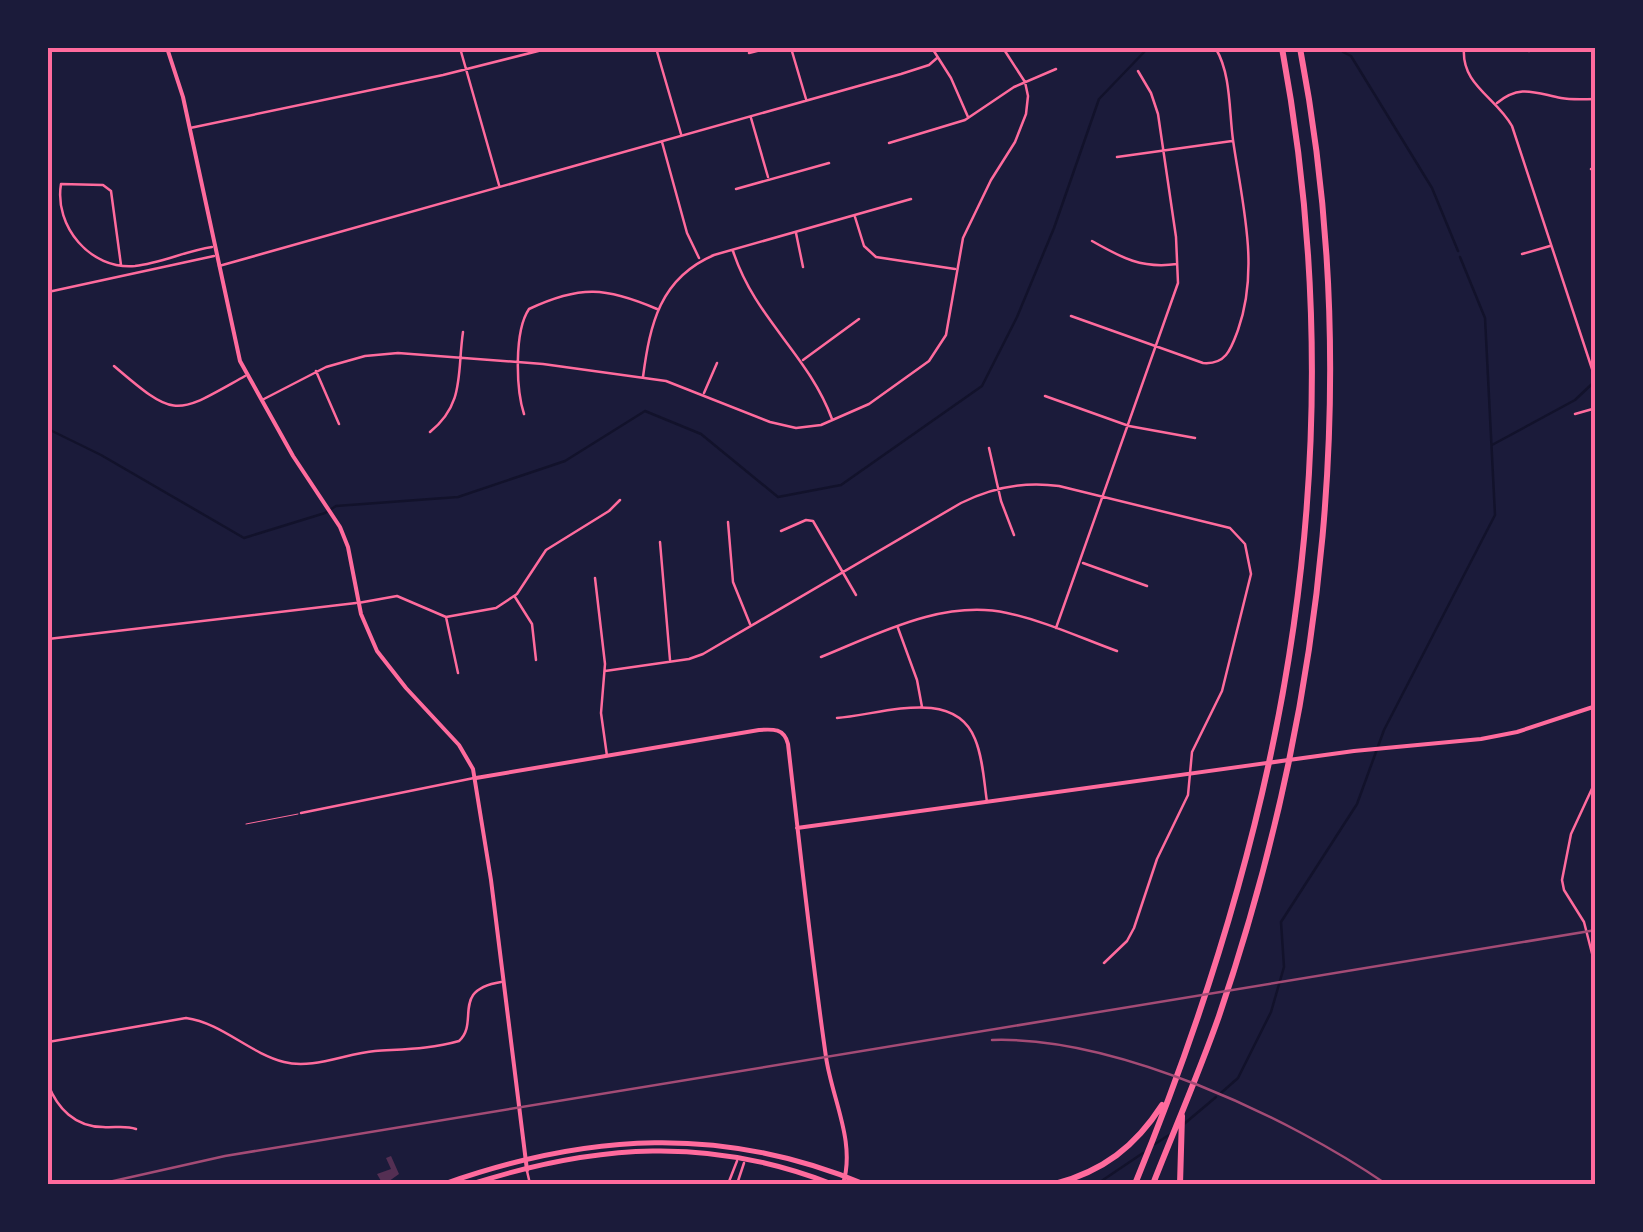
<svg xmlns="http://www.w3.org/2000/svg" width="1643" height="1232" viewBox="0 0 1643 1232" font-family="'Alegreya Sans',sans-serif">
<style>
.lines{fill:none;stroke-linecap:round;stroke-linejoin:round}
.stream{stroke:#12122b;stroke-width:2.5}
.building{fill:#542f53}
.service{stroke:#ff6b9d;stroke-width:1}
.minor{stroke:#ff6b9d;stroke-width:2.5}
.tertiary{stroke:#ff6b9d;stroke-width:2.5}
.secondary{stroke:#ff6b9d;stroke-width:4}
.primary{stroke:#ff6b9d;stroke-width:5}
.motorway{stroke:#ff6b9d;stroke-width:6}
.rail{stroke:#a44b75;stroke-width:2.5}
.neatline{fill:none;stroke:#ff6b9d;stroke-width:4}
</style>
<rect width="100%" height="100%" fill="#1b1b3a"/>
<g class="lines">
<path class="stream" d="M 1343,52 L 1351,56 L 1432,188 L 1458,251
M 48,429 L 101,455 L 244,538 L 325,513 L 336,506 L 458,497 L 565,461 L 645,411 L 701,434 L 778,497 L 841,485 L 982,386 L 1017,317 L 1054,228 L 1099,99 L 1148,48
M 1492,445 L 1575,400 L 1593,383
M 1221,1093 L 1238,1078 L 1271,1012 L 1284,967 L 1281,922 L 1357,804 L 1384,730 L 1495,515 L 1485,318 L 1460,257
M 1184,1124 L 1216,1097
M 1155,1144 L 1169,1135
M 1097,1184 L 1143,1153"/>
</g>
<path class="building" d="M 391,1156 L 399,1174 L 385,1184 L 373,1184 L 381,1181 L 377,1174 L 391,1169 L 386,1158 Z"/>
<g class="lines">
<path class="service" d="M 246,824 L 298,814"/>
<path class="minor" d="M 460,48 L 499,185
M 656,48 L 681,134
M 791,48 L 806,99
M 932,48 L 951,78 L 968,117
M 1464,48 C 1461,85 1496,97 1512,126 L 1596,381
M 1529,51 L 1529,48
M 749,53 L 769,48
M 1497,103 C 1520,84 1535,93 1561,98 C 1572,100 1584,99 1596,99
M 751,118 L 768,177
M 190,128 L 443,75 L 550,48
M 662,142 L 687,233 L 699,258
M 889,143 L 965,120 L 1014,87 L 1056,69
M 1117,157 L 1232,141
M 1591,169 L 1596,170
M 736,189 L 829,163
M 855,217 L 864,246 L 876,257 L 955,269
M 796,233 L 803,267
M 1092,241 C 1122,258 1142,269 1177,264
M 733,251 C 755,319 808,354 832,419
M 1522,254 L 1550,246
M 121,265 L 111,191 L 103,185 L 61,184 C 54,226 90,270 135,266 C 161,263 186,251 212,247
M 219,266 L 901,74 L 929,65 L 937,58
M 48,292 L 214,256
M 1071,316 L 1203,363 C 1226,365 1231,349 1238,330 C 1260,268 1242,203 1233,140 C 1229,111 1231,74 1216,49
M 803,360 L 859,319
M 114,366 C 177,420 175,415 245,376
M 316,371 L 339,424
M 643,377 C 650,324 660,278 714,255 L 911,199
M 704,393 L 717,363
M 1045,396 L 1129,426 L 1195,438
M 262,400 L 326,367 L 365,356 L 398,353 L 543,364 L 666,381 L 770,422 L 796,428 L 821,425 L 869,404 L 929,361 L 946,335 L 963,238 L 991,180 L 1015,142 L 1026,114 L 1028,96 L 1025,82 L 1003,48
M 524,414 C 516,389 514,331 529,309 C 580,285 606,287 657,309
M 1575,414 L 1596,408
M 430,432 C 465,404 457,373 463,332
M 989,448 L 1001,501 L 1014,535
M 728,522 L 733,582 L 750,624
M 781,531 L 806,520 L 813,521 L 856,595
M 660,542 L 670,660
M 1083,563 L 1147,586
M 595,578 L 605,664 L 601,713 L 607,756
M 515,597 L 532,624 L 536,660
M 358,603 L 397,596 L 446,617 L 496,608 L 517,594 L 546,550 L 609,511 L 620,500
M 446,617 L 458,673
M 898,628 L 917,680 L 922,707
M 1056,628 L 1178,283 L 1176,237 L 1158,114 L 1151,93 L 1138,71
M 821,657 C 878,634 943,599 1007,613 C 1045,621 1081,638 1117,651
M 605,671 L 689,659 L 703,654 L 961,503 C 993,487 1024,481 1059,486 L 1230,528 L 1245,544 L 1251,574 L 1222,691 L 1192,752 L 1188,795 L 1157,859 L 1134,928 L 1127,941 L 1104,963
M 837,718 C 880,715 954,686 975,739 C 983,758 984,782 987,802
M 1596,780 L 1571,834 L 1562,880 L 1564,890 L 1584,922 L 1596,969
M 301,813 L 474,778
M 48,1042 L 186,1018 C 222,1023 249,1053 284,1062 C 312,1070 347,1053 375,1051 C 404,1049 431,1049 459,1041 C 480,1022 450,990 501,982
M 48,1084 C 57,1108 75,1127 103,1127 C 115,1128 125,1125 136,1129
M 728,1184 L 737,1161
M 737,1184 L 744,1163"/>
<path class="tertiary" d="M 48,639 L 356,603
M 527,1171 L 530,1184"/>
<path class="secondary" d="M 167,48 L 183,97 L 240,361 L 293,456 L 340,527 L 348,547 L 361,614 L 377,651 L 406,688 L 459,745 L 473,769 L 491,880 L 527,1170
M 476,778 L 759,730 C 773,729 784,728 788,744 C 800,849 811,953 826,1057 C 832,1099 856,1142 843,1184
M 797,828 L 1354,751 L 1481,739 L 1517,732 L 1596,706"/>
<path class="primary" d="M 444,1184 C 588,1133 722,1125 864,1184
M 472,1184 C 596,1144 710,1136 832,1184"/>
<path class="motorway" d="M 1055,1184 C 1103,1171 1135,1147 1162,1105
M 1135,1184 C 1288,812 1356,447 1282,48
M 1153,1184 C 1175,1128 1199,1073 1219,1016 C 1325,705 1362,371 1300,48
M 1180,1184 L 1182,1116"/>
<path class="rail" d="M 992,1040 C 1115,1036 1287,1116 1386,1184
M 100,1184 L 225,1156 L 1596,930"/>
</g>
<rect width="1643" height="1232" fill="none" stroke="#1b1b3a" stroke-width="100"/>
<rect x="50" y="50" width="1543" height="1132" class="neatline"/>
</svg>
